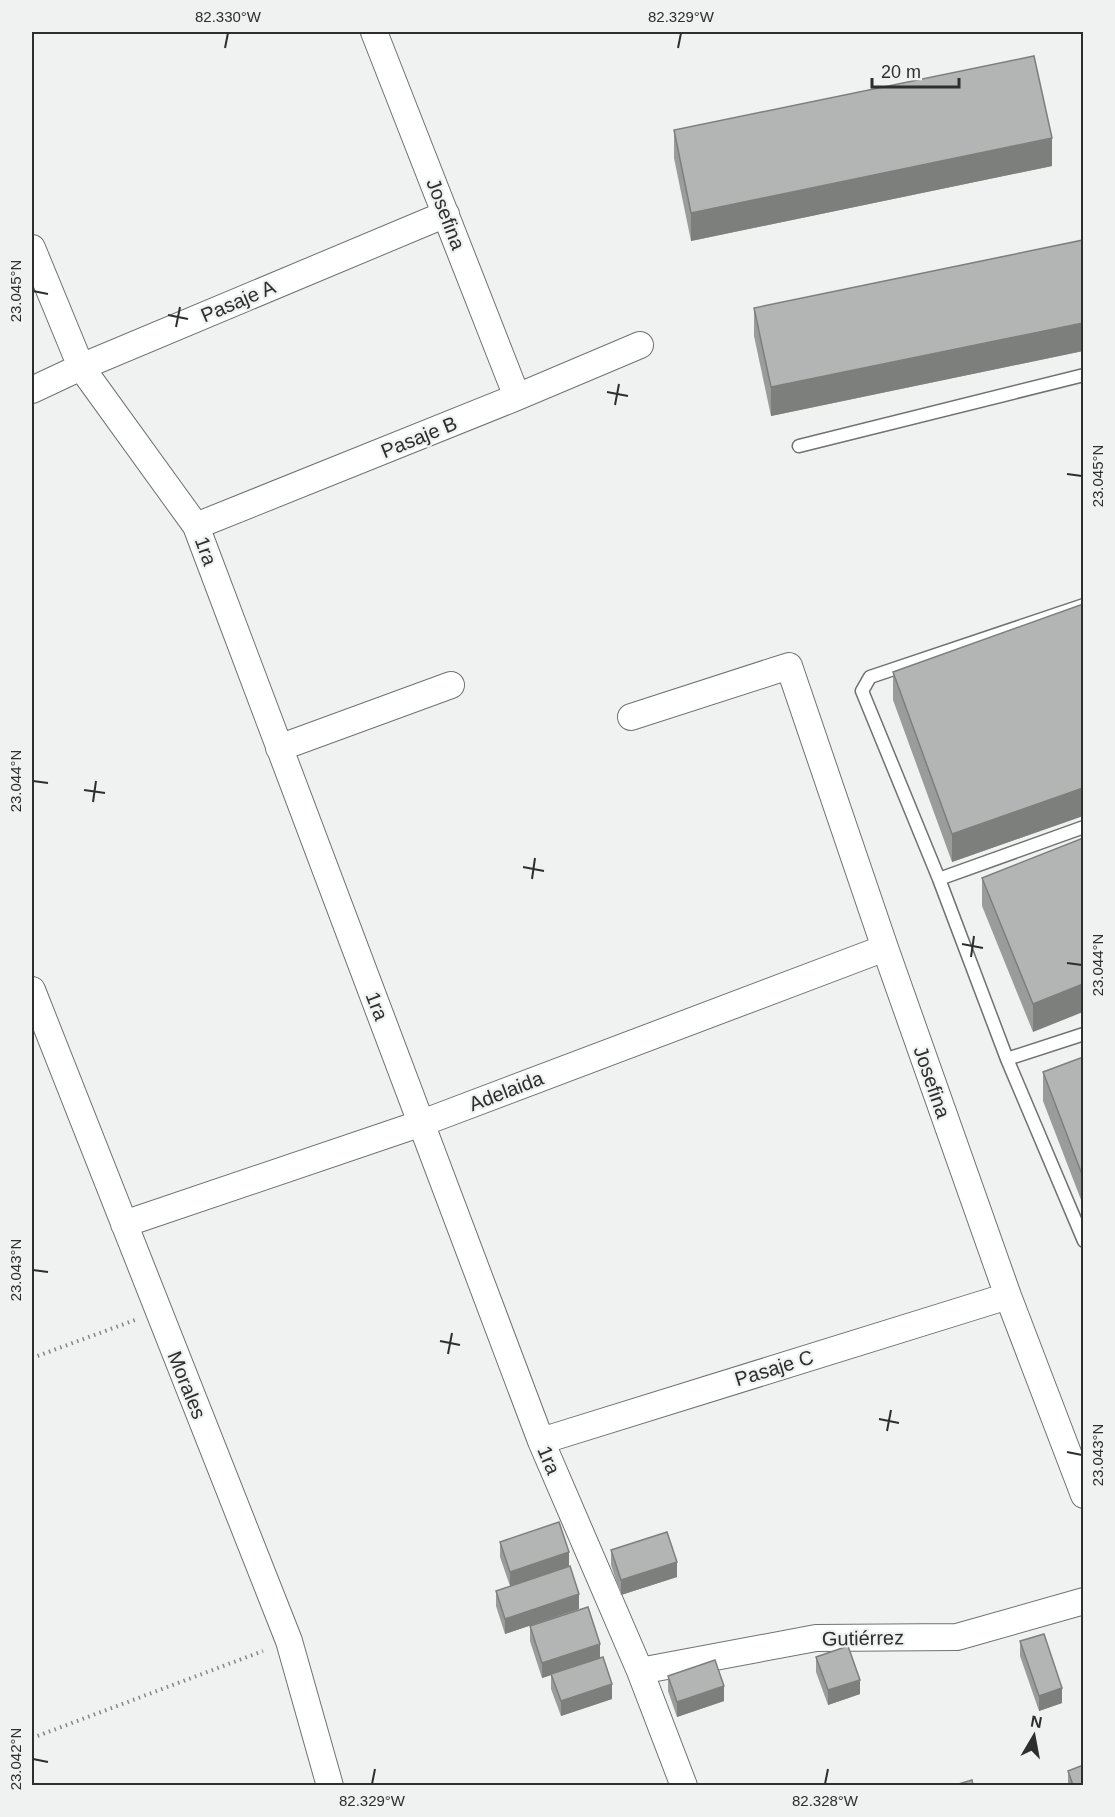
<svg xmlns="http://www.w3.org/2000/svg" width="1115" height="1817" viewBox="0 0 1115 1817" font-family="Arial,sans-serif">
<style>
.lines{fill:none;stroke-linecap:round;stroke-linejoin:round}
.service-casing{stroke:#6f7271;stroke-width:15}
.minor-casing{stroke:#6f7271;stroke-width:28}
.path{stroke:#858786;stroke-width:4;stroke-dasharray:1.5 4.5;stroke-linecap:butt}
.service{stroke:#fff;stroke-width:12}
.minor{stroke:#fff;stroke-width:26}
.wall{fill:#999c9a}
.shaded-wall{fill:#7d7f7d}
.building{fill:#b2b5b3;stroke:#7d7f7d;stroke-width:1.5}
.ticks{fill:none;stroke:#2d2e2e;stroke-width:2}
.labels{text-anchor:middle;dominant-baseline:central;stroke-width:4.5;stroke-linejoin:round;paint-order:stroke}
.street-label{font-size:20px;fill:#2d2e2e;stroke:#eff2f1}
.neatline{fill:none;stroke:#2d2e2e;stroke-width:2}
.ticks-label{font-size:15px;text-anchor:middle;fill:#2d2e2e}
</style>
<rect width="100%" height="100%" fill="#eff2f1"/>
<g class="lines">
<g class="service-casing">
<path id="service" d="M 799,446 L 1084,375
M 1084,605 L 870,677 L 862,691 L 939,879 L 1007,1059 L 1084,1241
M 939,879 L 1084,827
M 1007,1059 L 1084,1034"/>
</g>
<g class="minor-casing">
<path id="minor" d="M 374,32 L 517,397
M 32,248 L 81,367 L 196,526 L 541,1441 L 640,1671 L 684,1786
M 32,390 L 81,367 L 446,214
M 196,526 L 517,397 L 640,345
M 631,717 L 789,666 L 885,948 L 1008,1296 L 1084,1495
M 279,748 L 451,685
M 32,990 L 289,1641 L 330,1786
M 124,1224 L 422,1123 L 885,948
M 541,1441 L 1008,1296
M 640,1671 L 816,1638 L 957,1637 L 1084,1601"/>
</g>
<path class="path" d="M 32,1358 L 135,1320
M 32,1738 L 263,1651"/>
<use href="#service" class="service"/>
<use href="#minor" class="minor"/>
</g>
<path class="wall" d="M 674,130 L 1052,166 L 691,241 L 674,158 Z
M 1083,240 L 1083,351 L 771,416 L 754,336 L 754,308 Z
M 1083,604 L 1083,816 L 952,862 L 893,700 L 893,672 Z
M 1083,838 L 1033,1032 L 982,906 L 982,878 Z
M 1083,1057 L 1083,1205 L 1043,1101 L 1043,1072 Z
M 500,1542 L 569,1566 L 579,1609 L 505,1634 L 496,1606 L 496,1591 L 510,1586 L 500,1557 Z
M 611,1550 L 677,1577 L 621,1595 L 611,1565 Z
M 530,1626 L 600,1658 L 612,1699 L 561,1716 L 551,1689 L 551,1675 L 542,1678 L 530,1641 Z
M 1020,1641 L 1062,1703 L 1039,1711 L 1020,1656 Z
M 816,1657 L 860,1694 L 828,1705 L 816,1672 Z
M 668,1676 L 724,1701 L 677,1717 L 668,1691 Z
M 1068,1771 L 1083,1785 L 1068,1785 Z"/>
<path class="shaded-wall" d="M 1052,138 L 1052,166 L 691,241 L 691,213 Z
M 1083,323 L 1083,351 L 771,416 L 771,387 Z
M 1083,788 L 1083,816 L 952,862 L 952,834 Z
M 1083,984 L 1083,1012 L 1033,1032 L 1033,1004 Z
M 569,1552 L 569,1567 L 510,1587 L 510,1572 Z
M 677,1562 L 677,1577 L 621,1595 L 621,1580 Z
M 579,1594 L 579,1609 L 505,1634 L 505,1619 Z
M 600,1644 L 600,1659 L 542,1678 L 542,1663 Z
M 860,1680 L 860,1694 L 828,1705 L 828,1690 Z
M 612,1684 L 612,1699 L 561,1716 L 561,1701 Z
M 724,1686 L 724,1701 L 677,1717 L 677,1702 Z
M 1062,1688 L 1062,1703 L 1039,1711 L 1039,1696 Z"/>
<path class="building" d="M 1034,56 L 1052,138 L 691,213 L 674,130 Z
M 1083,240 L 1083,323 L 771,387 L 754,308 Z
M 1083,604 L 1083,788 L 952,834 L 893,672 Z
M 1083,838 L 1083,984 L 1033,1004 L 982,878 Z
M 1083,1057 L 1083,1177 L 1043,1072 Z
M 559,1522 L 569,1552 L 510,1572 L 500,1542 Z
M 667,1532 L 677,1562 L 621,1580 L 611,1550 Z
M 570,1566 L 579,1594 L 505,1619 L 496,1591 Z
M 588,1607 L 600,1644 L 542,1663 L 530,1626 Z
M 1044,1634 L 1062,1688 L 1039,1696 L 1020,1641 Z
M 848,1646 L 860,1680 L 828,1690 L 816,1657 Z
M 603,1657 L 612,1684 L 561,1701 L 551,1674 Z
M 715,1660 L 724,1686 L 677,1702 L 668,1676 Z
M 1083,1765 L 1083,1785 L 1073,1785 L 1068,1771 Z
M 972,1780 L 973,1785 L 955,1785 Z"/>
<path class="ticks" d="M 225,48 L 228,33M 678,48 L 681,33M 33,291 L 48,294M 168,315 L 188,319M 176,327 L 180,307M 607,392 L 628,396M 615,405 L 619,384M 1067,474 L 1082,476M 33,781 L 48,783M 84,790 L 105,793M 93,802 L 96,781M 523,867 L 544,871M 532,879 L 535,858M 962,944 L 983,948M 971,957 L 974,936M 1067,963 L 1082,965M 33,1270 L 48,1272M 440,1341 L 460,1345M 448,1354 L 452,1333M 879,1419 L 899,1423M 887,1431 L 891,1410M 1067,1452 L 1082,1455M 33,1759 L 48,1762M 372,1784 L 375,1769M 825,1784 L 828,1769"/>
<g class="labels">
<g class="street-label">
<text transform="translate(446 214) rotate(69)">Josefina</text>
<text transform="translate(238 301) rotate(-23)">Pasaje A</text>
<text transform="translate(419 437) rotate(-22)">Pasaje B</text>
<text transform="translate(206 551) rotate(70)">1ra</text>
<text transform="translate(377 1006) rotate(69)">1ra</text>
<text transform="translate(932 1082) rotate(71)">Josefina</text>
<text transform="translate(506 1091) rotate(-21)">Adelaida</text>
<text transform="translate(774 1368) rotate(-17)">Pasaje C</text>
<text transform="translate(187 1385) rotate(68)">Morales</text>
<text transform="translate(549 1460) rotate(67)">1ra</text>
<text transform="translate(863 1638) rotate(-1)">Gutiérrez</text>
</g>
</g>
<rect width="1115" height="1817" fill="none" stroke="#eff2f1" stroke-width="66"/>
<g transform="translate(1034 1736) rotate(10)" stroke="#eff2f1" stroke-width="4.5" paint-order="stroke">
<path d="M0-4.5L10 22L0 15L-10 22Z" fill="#2d2e2e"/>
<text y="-9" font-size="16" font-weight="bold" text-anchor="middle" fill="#2d2e2e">N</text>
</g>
<path d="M872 78v9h87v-9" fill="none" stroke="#2d2e2e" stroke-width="3"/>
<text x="881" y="78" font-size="18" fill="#2d2e2e" stroke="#eff2f1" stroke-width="4.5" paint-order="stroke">20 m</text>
<rect x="33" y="33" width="1049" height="1751" class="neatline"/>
<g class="ticks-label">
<text x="228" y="22">82.330°W</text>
<text x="681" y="22">82.329°W</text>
<text transform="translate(16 291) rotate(-90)" y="5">23.045°N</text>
<text transform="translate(1098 476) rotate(-90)" y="5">23.045°N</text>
<text transform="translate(16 781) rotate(-90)" y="5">23.044°N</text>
<text transform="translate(1098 965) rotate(-90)" y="5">23.044°N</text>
<text transform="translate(16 1270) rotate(-90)" y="5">23.043°N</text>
<text transform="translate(1098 1455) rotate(-90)" y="5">23.043°N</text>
<text transform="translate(16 1759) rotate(-90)" y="5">23.042°N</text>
<text x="372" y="1806">82.329°W</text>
<text x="825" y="1806">82.328°W</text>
</g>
</svg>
